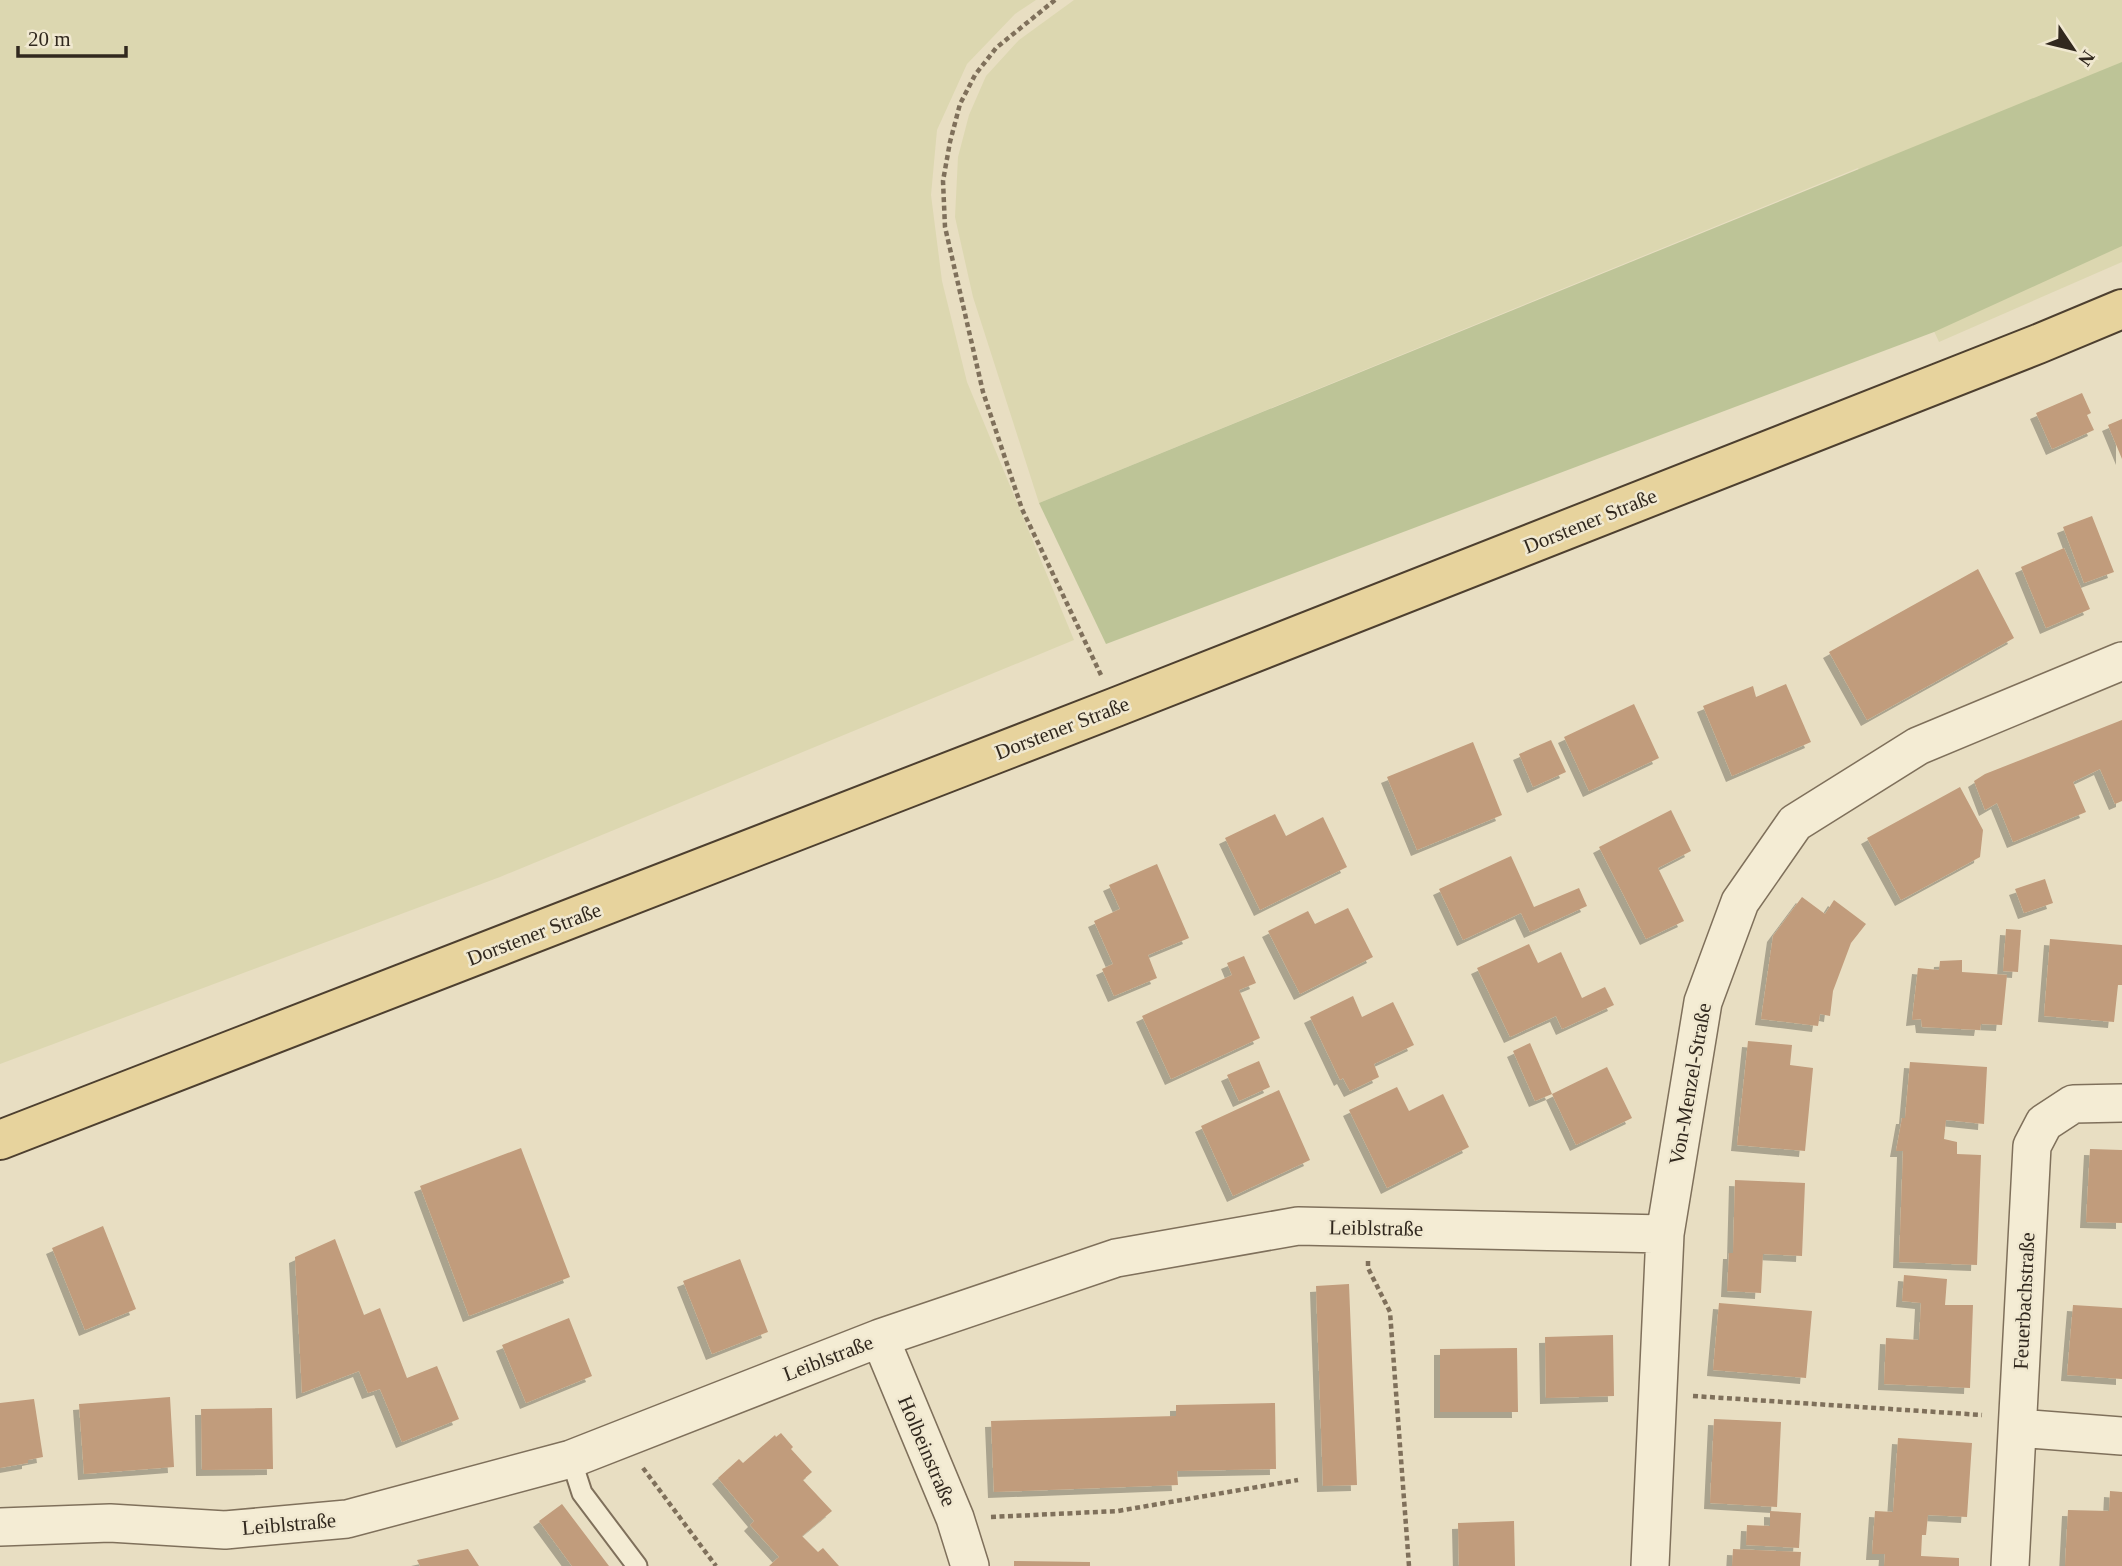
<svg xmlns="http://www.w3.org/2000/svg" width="2122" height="1566" viewBox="0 0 2122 1566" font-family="Georgia,serif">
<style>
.farmland{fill:#dcd7b0}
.green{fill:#bdc497}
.building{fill:#c19c7c;filter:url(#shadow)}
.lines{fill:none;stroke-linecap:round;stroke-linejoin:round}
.service-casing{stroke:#7f705b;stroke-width:23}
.minor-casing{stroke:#7f705b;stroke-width:40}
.primary-casing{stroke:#4d3f2f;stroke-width:42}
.path{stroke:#7f705b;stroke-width:4.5;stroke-dasharray:5 3.5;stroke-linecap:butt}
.service{stroke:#f4ecd4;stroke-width:19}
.minor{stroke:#f4ecd4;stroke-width:37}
.primary{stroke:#e7d39d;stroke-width:38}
.labels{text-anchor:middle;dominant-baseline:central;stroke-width:5;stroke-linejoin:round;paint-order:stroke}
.street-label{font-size:21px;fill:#31281e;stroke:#f0e8d0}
</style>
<defs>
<filter id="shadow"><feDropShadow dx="-6" dy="6" stdDeviation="0" flood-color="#0004"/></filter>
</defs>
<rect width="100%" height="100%" fill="#e8dec2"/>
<path class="farmland" d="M 0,0 L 1036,0 L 1015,14 L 967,64 L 937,130 L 931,195 L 942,281 L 967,382 L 1074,640 L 500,877 L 0,1064 Z
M 1074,0 L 2122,0 L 2122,262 L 1939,342 L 1858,168 L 1039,503 L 973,297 L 955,217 L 958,157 L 969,115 L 986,76 L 1019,40 Z"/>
<path class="green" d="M 2122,62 L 2122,246 L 1934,332 L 1106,644 L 1039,503 Z"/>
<path class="building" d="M 2082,393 L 2091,413 L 2087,415 L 2094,430 L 2052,449 L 2036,413 Z
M 2122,419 L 2122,459 L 2108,425 Z
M 2092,516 L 2114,572 L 2084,583 L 2063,527 Z
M 2064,548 L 2090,609 L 2046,628 L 2021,567 Z
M 1978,569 L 2014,638 L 1867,720 L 1829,652 Z
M 1786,684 L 1811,742 L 1732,776 L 1703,706 L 1753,686 L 1756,697 Z
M 1634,704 L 1659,758 L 1589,791 L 1564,737 Z
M 2122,720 L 2122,801 L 2115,804 L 2100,769 L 2073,782 L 2086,812 L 2013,842 L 1997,803 L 1985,810 L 1974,781 L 1985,774 Z
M 1551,740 L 1566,772 L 1533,787 L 1519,754 Z
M 1473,742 L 1502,815 L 1417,850 L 1387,777 Z
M 1960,787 L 1983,830 L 1980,857 L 1901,900 L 1867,838 Z
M 1671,810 L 1691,851 L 1658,868 L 1684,921 L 1646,939 L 1599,847 Z
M 1275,814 L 1286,836 L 1323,817 L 1347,867 L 1260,910 L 1225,838 Z
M 1511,856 L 1534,907 L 1579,888 L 1587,906 L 1530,932 L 1521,913 L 1463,940 L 1439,889 Z
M 1157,864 L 1189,938 L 1148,955 L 1157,978 L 1114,996 L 1102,969 L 1113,964 L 1094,921 L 1120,909 L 1109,885 Z
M 2045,879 L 2053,903 L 2024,913 L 2015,889 Z
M 1802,897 L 1825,914 L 1834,900 L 1866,924 L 1851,943 L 1833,991 L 1830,1016 L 1820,1014 L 1818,1026 L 1761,1019 L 1773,936 Z
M 1348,908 L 1373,957 L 1300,994 L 1268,931 L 1308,911 L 1315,924 Z
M 2006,929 L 2021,930 L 2018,972 L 2003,971 Z
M 2050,939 L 2122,945 L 2122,985 L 2118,985 L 2114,1022 L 2044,1016 Z
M 1529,944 L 1538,963 L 1561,952 L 1582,998 L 1605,987 L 1614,1005 L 1562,1029 L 1556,1016 L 1510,1037 L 1477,968 Z
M 1244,956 L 1256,983 L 1239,990 L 1260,1038 L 1171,1079 L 1142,1016 L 1232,975 L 1227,963 Z
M 1962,960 L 1962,972 L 2007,975 L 2002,1025 L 1981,1024 L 1980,1030 L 1922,1027 L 1921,1019 L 1912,1020 L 1918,968 L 1939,970 L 1940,961 Z
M 1353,996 L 1362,1017 L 1393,1002 L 1414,1045 L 1374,1064 L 1379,1077 L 1350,1091 L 1343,1078 L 1340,1080 L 1310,1017 Z
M 1748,1041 L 1792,1045 L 1790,1065 L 1813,1068 L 1805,1151 L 1737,1145 Z
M 1530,1043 L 1552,1094 L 1607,1067 L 1632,1118 L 1576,1145 L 1552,1094 L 1535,1101 L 1513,1051 Z
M 1259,1061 L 1270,1087 L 1239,1101 L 1227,1075 Z
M 1910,1062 L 1987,1067 L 1984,1124 L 1946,1120 L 1944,1139 L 1957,1142 L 1957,1154 L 1981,1155 L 1977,1265 L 1899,1262 L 1903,1151 L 1896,1151 L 1902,1118 L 1905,1118 Z
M 1397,1087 L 1409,1111 L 1443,1094 L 1469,1147 L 1387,1188 L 1349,1110 Z
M 1279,1090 L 1310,1160 L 1233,1196 L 1201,1126 Z
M 521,1148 L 570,1277 L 469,1316 L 420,1186 Z
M 2090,1149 L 2122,1150 L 2122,1223 L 2086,1222 Z
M 1735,1180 L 1805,1183 L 1802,1256 L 1763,1254 L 1761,1293 L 1727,1291 L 1729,1253 L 1733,1253 Z
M 103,1226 L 136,1309 L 85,1330 L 52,1248 Z
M 335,1239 L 364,1315 L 380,1308 L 407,1378 L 437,1366 L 459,1419 L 402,1442 L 380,1389 L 368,1393 L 359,1371 L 302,1393 L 295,1257 Z
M 740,1259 L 768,1332 L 712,1354 L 683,1281 Z
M 1904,1275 L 1947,1279 L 1945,1305 L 1973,1305 L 1970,1388 L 1884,1384 L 1886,1338 L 1919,1340 L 1921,1303 L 1902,1301 Z
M 1349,1284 L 1357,1485 L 1323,1486 L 1316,1286 Z
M 1719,1303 L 1812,1311 L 1806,1378 L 1713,1370 Z
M 2073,1305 L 2122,1308 L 2122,1379 L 2067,1375 Z
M 569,1318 L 592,1376 L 526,1403 L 502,1345 Z
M 1613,1335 L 1614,1396 L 1546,1398 L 1545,1337 Z
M 1517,1348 L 1518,1412 L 1440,1412 L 1440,1349 Z
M 170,1397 L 174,1467 L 84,1474 L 79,1404 Z
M 34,1399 L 43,1457 L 28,1460 L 28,1463 L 0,1468 L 0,1403 Z
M 1275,1403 L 1276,1469 L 1177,1471 L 1178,1485 L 994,1492 L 991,1421 L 1176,1416 L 1176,1405 Z
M 272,1408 L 273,1469 L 202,1470 L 201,1409 Z
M 1714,1419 L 1781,1422 L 1777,1507 L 1710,1503 Z
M 781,1433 L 793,1447 L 791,1449 L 812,1472 L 803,1480 L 832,1511 L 802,1536 L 818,1552 L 823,1548 L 839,1566 L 769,1566 L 779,1557 L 750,1525 L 754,1521 L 718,1478 L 739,1459 L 743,1463 L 775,1435 L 776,1437 Z
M 1898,1438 L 1972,1443 L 1967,1517 L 1928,1515 L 1926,1535 L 1922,1535 L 1921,1556 L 1959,1558 L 1959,1566 L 1884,1566 L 1885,1554 L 1872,1554 L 1875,1511 L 1893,1512 Z
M 2110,1491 L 2122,1492 L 2122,1566 L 2065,1566 L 2068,1510 L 2109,1511 Z
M 562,1504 L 609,1566 L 572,1566 L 539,1521 Z
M 1770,1511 L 1801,1513 L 1799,1548 L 1746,1545 L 1747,1525 L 1770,1526 Z
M 1514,1521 L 1515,1566 L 1459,1566 L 1458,1523 Z
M 468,1549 L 479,1566 L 420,1566 L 417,1560 Z
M 1733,1549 L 1801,1552 L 1800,1566 L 1732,1566 Z
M 1014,1561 L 1090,1562 L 1090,1566 L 1014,1566 Z"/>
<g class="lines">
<g class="service-casing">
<path id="service" d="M 571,1459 L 582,1493 L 637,1566"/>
</g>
<g class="minor-casing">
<path id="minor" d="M 880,1338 L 955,1518 L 970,1566
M 2018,1428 L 2122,1436
M 0,1527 L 110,1523 L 225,1530 L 347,1519 L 571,1459 L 880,1338 L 1116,1258 L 1298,1226 L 1665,1234
M 1650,1566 L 1665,1234 L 1703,1002 L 1740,902 L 1795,823 L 1918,746 L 2122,661
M 2010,1566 L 2032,1146 L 2044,1123 L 2073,1104 L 2122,1103"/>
</g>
<g class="primary-casing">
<path id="primary" d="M 0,1140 L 1116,707 L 2038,344 L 2122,309"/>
</g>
<path class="path" d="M 1055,0 L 996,48 L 975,75 L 960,104 L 950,142 L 943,181 L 945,227 L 983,392 L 1022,509 L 1101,675
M 1368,1261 L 1368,1268 L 1390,1312 L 1409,1566
M 1693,1396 L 1982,1415
M 643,1468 L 716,1566
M 991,1517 L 1118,1511 L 1298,1480"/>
<use href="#service" class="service"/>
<use href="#minor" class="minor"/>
<use href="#primary" class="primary"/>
</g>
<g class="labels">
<g class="street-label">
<text transform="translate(1590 521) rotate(-22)">Dorstener Straße</text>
<text transform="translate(1062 728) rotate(-21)">Dorstener Straße</text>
<text transform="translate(534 934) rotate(-21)">Dorstener Straße</text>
<text transform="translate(1690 1084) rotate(-80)">Von-Menzel-Straße</text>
<text transform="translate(1376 1228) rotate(1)">Leiblstraße</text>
<text transform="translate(2024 1301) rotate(-87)">Feuerbachstraße</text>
<text transform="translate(828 1358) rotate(-21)">Leiblstraße</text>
<text transform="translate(927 1451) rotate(67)">Holbeinstraße</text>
<text transform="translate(289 1524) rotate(-5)">Leiblstraße</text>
</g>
</g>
<g transform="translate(2073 49) rotate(125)" stroke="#f0e8d0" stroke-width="5" paint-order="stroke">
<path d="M0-5L12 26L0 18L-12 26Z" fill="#31281e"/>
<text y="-10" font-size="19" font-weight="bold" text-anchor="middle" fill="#31281e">N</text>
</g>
<path d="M18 46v10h108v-10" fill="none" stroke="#31281e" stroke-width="3.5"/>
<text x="28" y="46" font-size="21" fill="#31281e" stroke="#f0e8d0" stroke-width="5" paint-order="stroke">20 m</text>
</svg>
